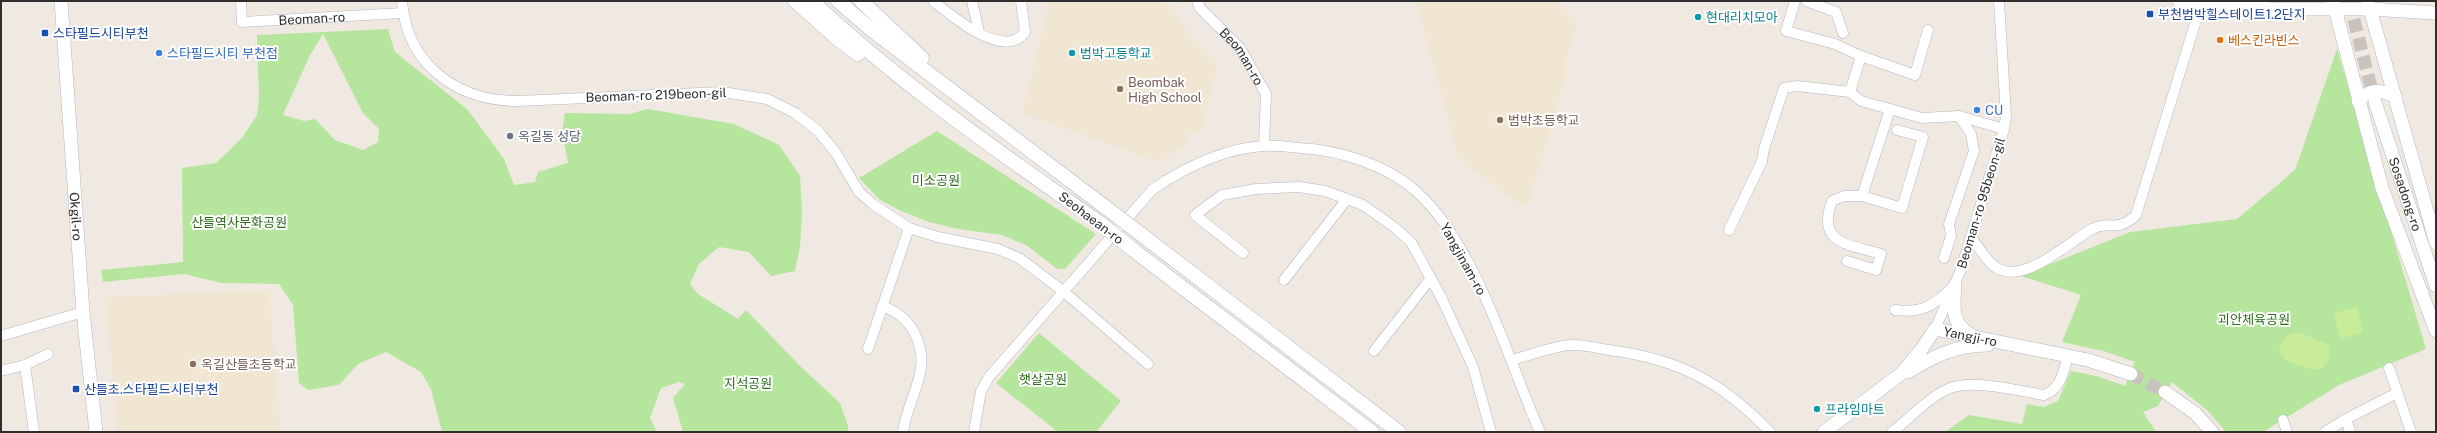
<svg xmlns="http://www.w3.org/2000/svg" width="2437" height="433" viewBox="0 0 2437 433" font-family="'Public Sans','Noto Sans KR',sans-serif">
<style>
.education{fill:#f0e6d1}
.green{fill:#b6e59e;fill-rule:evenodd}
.pitch{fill:#c9ec9a}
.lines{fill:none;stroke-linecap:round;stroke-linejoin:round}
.tertiary-tunnel{stroke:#c8c4bd;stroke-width:13;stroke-dasharray:13 6;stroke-linecap:butt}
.minor-casing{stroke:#b4b7c1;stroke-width:11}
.tertiary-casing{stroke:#b4b7c1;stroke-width:14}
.secondary-casing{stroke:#b4b7c1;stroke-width:15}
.minor{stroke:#fff;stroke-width:10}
.tertiary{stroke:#fff;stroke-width:13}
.secondary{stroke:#fff;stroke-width:14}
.secondary-bridge-casing{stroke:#b4b7c1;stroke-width:15;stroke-linecap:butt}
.secondary-bridge{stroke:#fff;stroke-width:14}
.transit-dot{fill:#1a4fb4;stroke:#fff;stroke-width:1.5}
.culture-dot{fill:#0f9aa8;stroke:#fff;stroke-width:1.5}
.food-dot{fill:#e8710a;stroke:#fff;stroke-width:1.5}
.shop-dot{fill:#3f7fe0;stroke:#fff;stroke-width:1.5}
.education-dot{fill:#8d6e63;stroke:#fff;stroke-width:1.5}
.worship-dot{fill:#6b7280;stroke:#fff;stroke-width:1.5}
.labels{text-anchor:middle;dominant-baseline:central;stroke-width:4;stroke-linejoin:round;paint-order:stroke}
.transit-label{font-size:13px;fill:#164399;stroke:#fff;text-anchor:start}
.culture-label{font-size:13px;fill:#0d838f;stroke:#fff;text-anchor:start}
.street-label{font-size:13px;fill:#2e2e2e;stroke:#fff}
.food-label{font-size:13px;fill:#c56008;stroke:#fff;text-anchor:start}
.shop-label{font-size:13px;fill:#366cbe;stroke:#fff;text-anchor:start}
.education-label{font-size:13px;fill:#785e54;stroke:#fff;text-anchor:start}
.worship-label{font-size:13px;fill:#5b616d;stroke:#fff;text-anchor:start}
.park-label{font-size:13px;fill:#2c6e1b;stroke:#fff}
</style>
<rect width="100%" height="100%" fill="#efe9e1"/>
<path class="education" d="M 1049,1 L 1152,1 L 1171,5 L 1195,42 L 1217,64 L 1201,134 L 1189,132 L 1184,147 L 1158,162 L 1022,113 Z
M 1416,1 L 1555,1 L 1578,21 L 1565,60 L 1565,79 L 1528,204 L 1519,204 L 1459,160 Z
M 269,290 L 281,432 L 118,432 L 105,297 Z"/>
<path class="green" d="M 388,29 L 395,52 L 468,110 L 504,159 L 514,185 L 535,182 L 538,172 L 568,163 L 562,131 L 565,113 L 629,114 L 648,109 L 734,124 L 779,145 L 800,176 L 802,212 L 800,247 L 795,271 L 771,276 L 749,252 L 719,247 L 699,264 L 690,284 L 698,294 L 738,319 L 746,310 L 801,367 L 840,403 L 848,426 L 848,432 L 683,432 L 673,398 L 685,384 L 679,382 L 661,388 L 650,418 L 657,432 L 442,432 L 431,389 L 421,372 L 386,352 L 358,364 L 339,385 L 308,390 L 299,383 L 293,305 L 279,284 L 221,283 L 184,274 L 103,282 L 101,270 L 183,262 L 182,168 L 216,163 L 242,138 L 257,115 L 259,96 L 257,35 ZM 323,34 L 363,113 L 379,129 L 378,142 L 363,150 L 335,140 L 315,119 L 304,121 L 283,115 L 309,57 Z
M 2337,49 L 2426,349 L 2339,385 L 2263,432 L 2226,432 L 2208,411 L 2172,382 L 2158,406 L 2143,412 L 2156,432 L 1945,432 L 1969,415 L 2022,424 L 2027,404 L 2044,407 L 2058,401 L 2071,371 L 2097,376 L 2125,386 L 2135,362 L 2103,351 L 2062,342 L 2081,295 L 2021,276 L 2130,232 L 2237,219 L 2295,170 Z
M 937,131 L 1096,234 L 1065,269 L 1057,269 L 1026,245 L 1002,235 L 958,229 L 929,222 L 901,211 L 880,200 L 859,178 Z
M 1039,333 L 1121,401 L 1096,432 L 1058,432 L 996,383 Z"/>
<path class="pitch" d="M 2357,307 L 2363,332 L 2340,339 L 2334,313 Z
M 2298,332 L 2327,344 C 2333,355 2329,363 2319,370 C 2310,369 2291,364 2284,358 C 2272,347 2286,333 2298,332 Z"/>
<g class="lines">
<path class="tertiary-tunnel" d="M 2349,1 L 2375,102
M 2131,374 L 2165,392"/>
<g class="minor-casing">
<g id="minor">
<path id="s1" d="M 241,1 L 242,22 L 403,13"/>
<path d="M 402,1 C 407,65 457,101 518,101 L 722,92 L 767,99 L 795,113 L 818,131 L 836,153 L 859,192 L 874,205 L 909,228 L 938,237 L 998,249 L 1019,258 L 1063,291 L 1148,364"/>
<path d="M 933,1 C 952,16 1004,61 1025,32 L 1021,1"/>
<path d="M 972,1 L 979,32"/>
<path id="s2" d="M 1197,1 L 1200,8 L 1240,48 L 1266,94 L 1264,145"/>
<path d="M 1795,1 L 1786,31 L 1835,44 L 1861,56"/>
<path d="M 1806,1 L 1836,12 L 1843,33"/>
<path d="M 1850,92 L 1861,56 L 1915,75 L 1928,30"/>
<path d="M 1897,130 L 1923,137 L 1902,208 L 1862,196 L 1890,109 L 1922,118 L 1959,116 L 2004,129"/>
<path d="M 1729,230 L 1762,161 L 1764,149 L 1784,88 L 1797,86 L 1850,92 L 1861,101 L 1890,109"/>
<path d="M 1971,237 C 1978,246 1985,259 1994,266 C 2022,288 2068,242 2092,229 C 2109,220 2118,233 2136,215 L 2202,1"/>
<path d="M 1243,253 L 1195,215 L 1222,195 L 1256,189 L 1299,187 L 1325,191 L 1347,199 L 1363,205 L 1394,227 L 1411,242 L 1442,299 L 1473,367 L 1491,432"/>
<path d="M 1944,258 L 1951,236 L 1949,224 L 1974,151 L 1971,134 L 1959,116"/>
<path d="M 1847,261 L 1876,270 L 1881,254 C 1848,244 1816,244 1832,201 L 1844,196 L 1862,196"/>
<path d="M 1284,280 L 1347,199"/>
<path d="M 882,306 C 896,311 907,319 914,332 C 934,369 908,395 903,432"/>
<path d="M 1895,310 C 1921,313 1932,307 1951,289"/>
<path d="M 1935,329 L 1960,272 L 2004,129 L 2006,116 L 1999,1"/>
<path d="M 1,336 L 83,312"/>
<path d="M 868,349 L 909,228"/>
<path d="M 1374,351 L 1431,278"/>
<path d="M 1511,360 C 1529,356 1555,345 1573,345 C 1585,345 1597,348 1609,350 C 1679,359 1722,382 1770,432"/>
<path d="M 25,365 L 34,432"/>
<path d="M 2389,368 L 2411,432"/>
<path d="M 1,371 L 25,365 L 48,354"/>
<path d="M 2346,419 L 2350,432"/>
<path d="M 2283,420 L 2287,432"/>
<path d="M 974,432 L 981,391 L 989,377 L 1153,189 C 1186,167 1224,148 1264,146 C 1276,145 1288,147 1300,148 C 1340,150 1390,166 1419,194 C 1477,248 1508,360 1540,432"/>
<path d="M 1892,432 C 1910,418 1929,397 1950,388 C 1974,379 2019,391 2044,395 C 2061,389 2063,373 2068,356"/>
<path d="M 2325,432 L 2346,419 L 2397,393"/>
</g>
</g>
<g class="tertiary-casing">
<g id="tertiary">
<path id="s3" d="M 61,1 L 83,312 L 96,432"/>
<path d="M 2179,1 L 2272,9 L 2370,9 L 2436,13"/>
<path d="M 2333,1 L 2382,188 L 2436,331"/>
<path d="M 2368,2 L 2436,243"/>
<path d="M 2358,101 C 2370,88 2379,90 2395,96"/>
<path id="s4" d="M 2375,102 L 2436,286"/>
<path d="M 1955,285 C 1954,305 1950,324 1970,334"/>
<path d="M 1908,372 C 1934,356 1956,345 1988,345"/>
<path d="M 2165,392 L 2195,413 L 2212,432"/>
<path id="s5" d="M 1824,432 L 1902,373 L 1921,350 L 1935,329 L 2088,360 L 2131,374"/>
</g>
</g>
<g class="secondary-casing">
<path id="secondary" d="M 795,1 L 839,40 L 858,54
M 812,1 C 901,85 1001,153 1101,224
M 838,1 L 873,31 L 1113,213
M 861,1 L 922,58
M 1142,235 L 1399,432
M 1132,249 L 1372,432"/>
</g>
<use href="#minor" class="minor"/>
<use href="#tertiary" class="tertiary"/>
<use href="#secondary" class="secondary"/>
<g class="secondary-bridge-casing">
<path id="secondary-bridge" d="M 1113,213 L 1142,235
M 1101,224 L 1132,249"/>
</g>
<use href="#secondary-bridge" class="secondary-bridge"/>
</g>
<g class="transit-dot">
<rect x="2146" y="10" width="8" height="8" rx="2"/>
<rect x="41" y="29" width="8" height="8" rx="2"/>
<rect x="72" y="385" width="8" height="8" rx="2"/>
</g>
<g class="culture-dot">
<circle cx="1698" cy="17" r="4"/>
<circle cx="1072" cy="53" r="4"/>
<circle cx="1817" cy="409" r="4"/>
</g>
<circle class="food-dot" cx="2220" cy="40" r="4"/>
<g class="shop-dot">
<circle cx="159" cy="53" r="4"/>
<circle cx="1977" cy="110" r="4"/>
</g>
<g class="education-dot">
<circle cx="1120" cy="89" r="4"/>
<circle cx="1500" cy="120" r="4"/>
<circle cx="193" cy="364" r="4"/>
</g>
<circle class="worship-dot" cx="510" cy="136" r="4"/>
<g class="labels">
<g class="transit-label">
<text x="2158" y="14">부천범박힐스테이트1.2단지</text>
<text x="53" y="33">스타필드시티부천</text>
<text x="84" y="389">산들초.스타필드시티부천</text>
</g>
<g class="culture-label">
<text x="1706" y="17">현대리치모아</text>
<text x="1080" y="53">범박고등학교</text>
<text x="1825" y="409">프라임마트</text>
</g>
<g class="street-label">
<text stroke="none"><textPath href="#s1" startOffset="91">Beoman-ro</textPath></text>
<text stroke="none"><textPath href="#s2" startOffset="72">Beoman-ro</textPath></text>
<text transform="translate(656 95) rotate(-2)">Beoman-ro 219beon-gil</text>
<text stroke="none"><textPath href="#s4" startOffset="97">Sosadong-ro</textPath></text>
<text transform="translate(1981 203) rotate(-73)">Beoman-ro 95beon-gil</text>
<text stroke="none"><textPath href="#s3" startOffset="216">Okgil-ro</textPath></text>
<text transform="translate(1091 218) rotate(37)">Seohaean-ro</text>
<text transform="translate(1463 259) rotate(61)">Yangjinam-ro</text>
<text stroke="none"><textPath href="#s5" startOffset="189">Yangji-ro</textPath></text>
</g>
<g class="food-label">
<text x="2228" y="40">베스킨라빈스</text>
</g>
<g class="shop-label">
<text x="167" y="53">스타필드시티 부천점</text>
<text x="1985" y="110">CU</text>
</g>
<g class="education-label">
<text x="1128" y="82">Beombak<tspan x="1128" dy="15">High School</tspan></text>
<text x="1508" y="120">범박초등학교</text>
<text x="201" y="364">옥길산들초등학교</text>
</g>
<g class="worship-label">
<text x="518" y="136">옥길동 성당</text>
</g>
<g class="park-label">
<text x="936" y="180">미소공원</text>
<text x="239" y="222">산들역사문화공원</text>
<text x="2254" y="319">괴안체육공원</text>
<text x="1043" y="379">햇살공원</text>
<text x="748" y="383">지석공원</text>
</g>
</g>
<rect width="2437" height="433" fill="none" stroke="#2e2e2e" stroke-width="4"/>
</svg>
